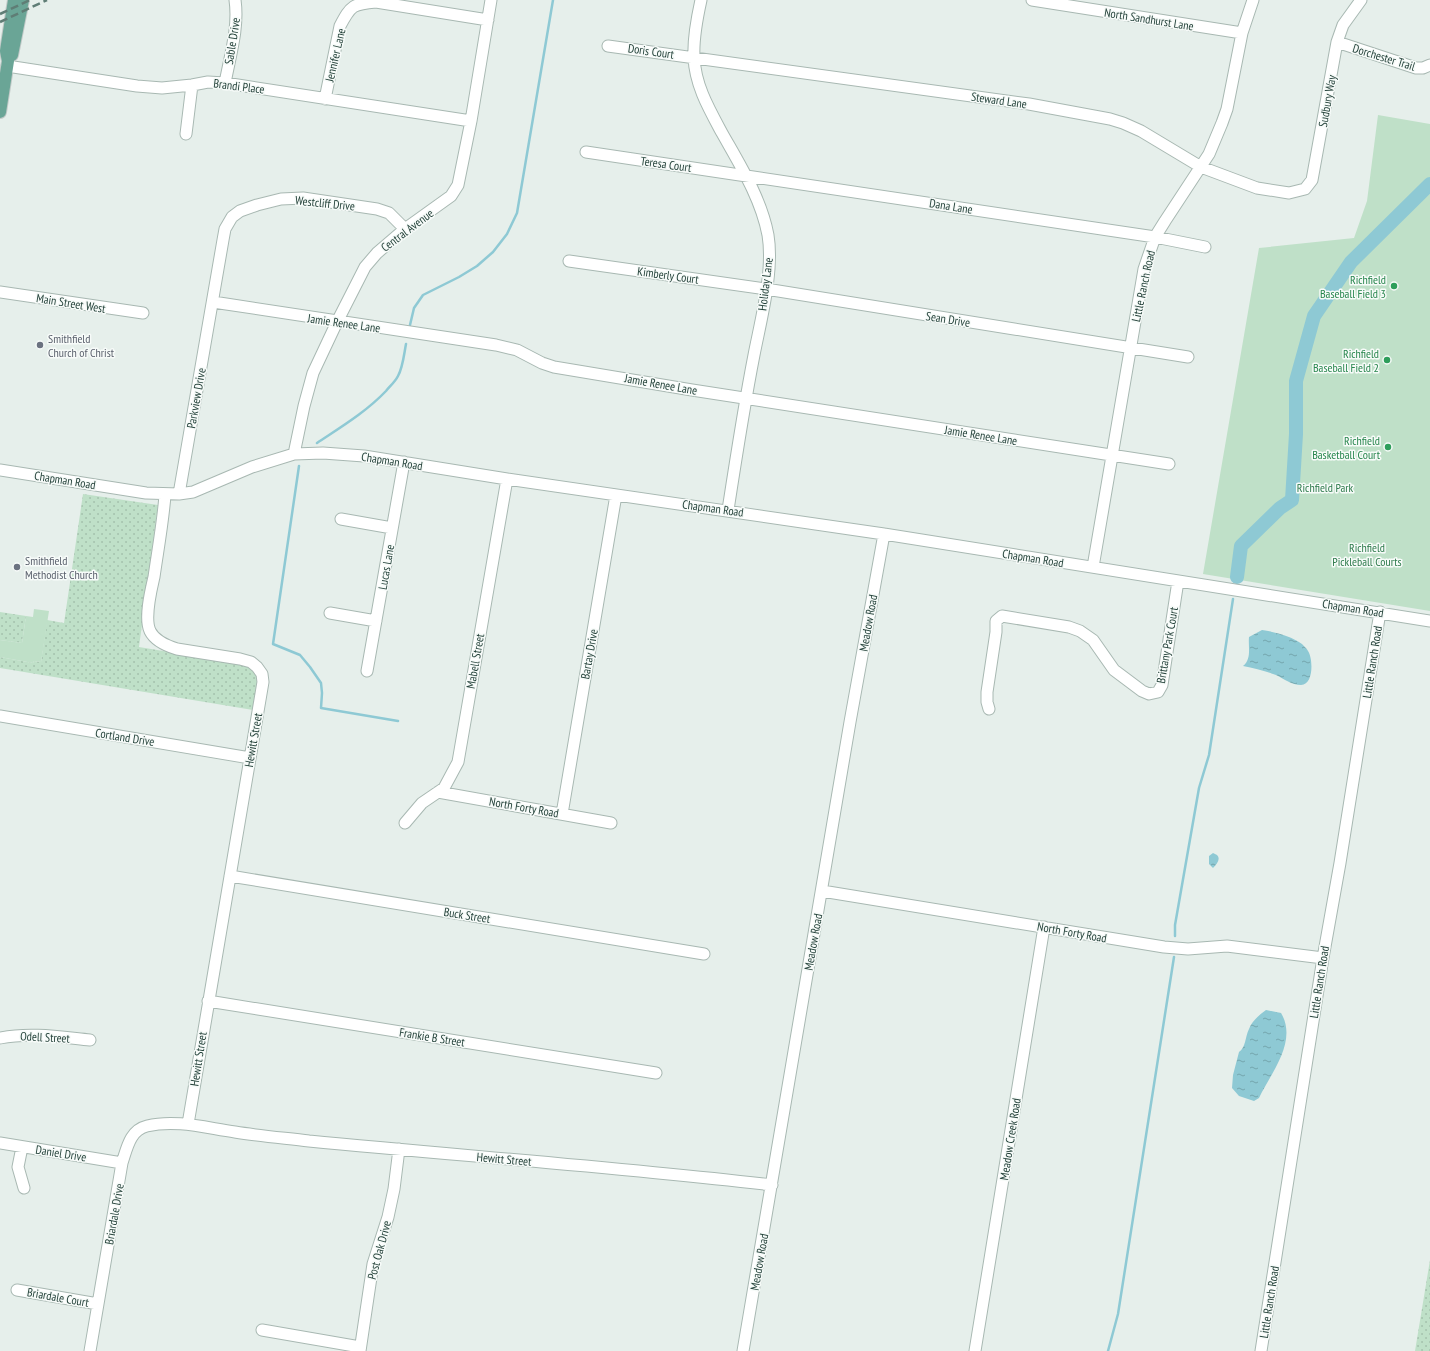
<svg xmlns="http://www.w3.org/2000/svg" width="1430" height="1351" viewBox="0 0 1430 1351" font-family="'PT Sans Narrow',sans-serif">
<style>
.grass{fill:url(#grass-dots)}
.park{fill:#bfe0c8}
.water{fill:url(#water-ripples)}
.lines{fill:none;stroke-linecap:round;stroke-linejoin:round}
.stream{stroke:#8ec9d4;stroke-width:2.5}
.river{stroke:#8ec9d4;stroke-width:14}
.minor-casing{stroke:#a8b8b2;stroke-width:13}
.major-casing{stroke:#c2cac8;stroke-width:14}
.minor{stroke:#fff;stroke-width:11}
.major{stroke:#6aa596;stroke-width:12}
.rail{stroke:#5f7d75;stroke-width:2.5;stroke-dasharray:8 4;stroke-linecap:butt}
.leisure-dot{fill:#2e9e5b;stroke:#f7fbf9;stroke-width:1.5}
.worship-dot{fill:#6b7280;stroke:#f7fbf9;stroke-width:1.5}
.labels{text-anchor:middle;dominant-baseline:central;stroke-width:3;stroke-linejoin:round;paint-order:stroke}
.street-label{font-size:12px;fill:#24423a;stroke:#f7fbf9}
.leisure-label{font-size:12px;fill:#27864d;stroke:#f7fbf9;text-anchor:end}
.worship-label{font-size:12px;fill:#5b616d;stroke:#f7fbf9;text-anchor:start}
.park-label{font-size:12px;fill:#2d7a4b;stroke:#f7fbf9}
</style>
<defs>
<pattern id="grass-dots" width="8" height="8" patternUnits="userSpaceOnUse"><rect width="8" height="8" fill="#bfe0c8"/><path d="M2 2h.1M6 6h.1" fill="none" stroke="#a4c1ad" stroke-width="1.8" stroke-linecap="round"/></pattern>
<pattern id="water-ripples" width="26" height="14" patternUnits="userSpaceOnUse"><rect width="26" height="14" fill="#8ec9d4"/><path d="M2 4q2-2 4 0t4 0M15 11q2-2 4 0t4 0" fill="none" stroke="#74a5ad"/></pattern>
</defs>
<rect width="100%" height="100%" fill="#e6efeb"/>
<path class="grass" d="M 83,494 L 158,505 L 139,647 L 242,664 C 247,666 253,669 255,674 C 260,683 254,700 253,710 L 0,668 L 0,657 L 33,663 L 34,661 L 41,662 L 47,620 L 64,623 Z
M 0,612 L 26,616 L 22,643 L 0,640 Z
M 1430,1260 L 1430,1351 L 1415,1351 Z"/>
<path class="park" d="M 1378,115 L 1430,124 L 1430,611 L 1203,574 L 1259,248 L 1354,238 L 1367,201 Z
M 34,609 L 49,611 L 41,662 L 34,661 L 33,663 L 0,657 L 0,640 L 22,643 L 26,616 L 33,617 Z"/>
<path class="water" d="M 1262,630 C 1275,632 1291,636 1302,644 C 1304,646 1307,649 1308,651 C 1313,658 1314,685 1301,685 C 1292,685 1284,679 1276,675 C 1265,671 1254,668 1243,666 C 1252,659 1248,647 1249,637 Z
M 1213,853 L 1217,855 C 1221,859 1217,864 1213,868 L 1209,864 L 1209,856 Z
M 1266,1010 L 1281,1013 C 1298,1041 1271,1073 1259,1098 L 1254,1101 L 1239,1096 L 1232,1088 L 1233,1075 L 1239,1052 C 1246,1047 1245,1037 1249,1029 C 1252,1021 1259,1015 1266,1010 Z"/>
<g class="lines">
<path class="stream" d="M 410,325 L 414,308 L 423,295 L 459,277 L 477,266 L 493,252 L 507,234 L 517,213 L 553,0
M 317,443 C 341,427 366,412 386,391 C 390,386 395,382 398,376 C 403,367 404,354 406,344
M 299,466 L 273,644 L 300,655 L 310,667 L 321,683 L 322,693 L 321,708 L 398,721
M 1175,936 L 1175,925 L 1199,788 L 1209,755 L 1233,599
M 1108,1351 L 1118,1314 L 1174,957"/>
<path class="river" d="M 1237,577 L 1241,546 L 1280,508 L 1292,500 L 1296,434 L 1296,381 L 1314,316 L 1351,262 L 1430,184"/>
<g class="minor-casing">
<path id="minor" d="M 701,0 C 697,18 693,38 694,57 C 695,85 709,109 722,133 C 740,165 761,198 768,235 C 774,271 761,319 754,355 C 744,406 736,458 728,510
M 1032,0 L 1242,33
M 1337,42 L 1416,68 L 1423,68 L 1430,65
M 608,46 L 1029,104 L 1110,119 L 1123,123 L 1141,131 L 1201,167 L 1257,188 L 1289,193 L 1305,189 L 1312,180 L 1337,42 L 1343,25 L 1361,0
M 7,66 L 137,86 L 162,88 L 192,85 L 208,82 L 225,83 L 471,121
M 225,83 C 230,56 239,27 235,0
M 325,99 L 340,26 C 351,5 353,4 376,2 L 488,20
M 186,134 L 192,85
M 586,152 L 1155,237 L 1205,247
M 569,261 L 766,289 L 1188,357
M 0,292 L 143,313
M 213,302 L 496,345 L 517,350 L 542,363 L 554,367 L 692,390 L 1169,464
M 294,454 L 304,406 L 313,373 L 337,322 L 365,267 L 377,253 L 405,229 L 451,196 L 458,185 L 471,121 L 491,0
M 0,470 L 146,493 L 179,494 L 193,492 L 252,467 L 294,454 L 323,453 L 364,456 L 507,479 L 884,534 L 1430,621
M 179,494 L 223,240 L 225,229 L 232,217 L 240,211 L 257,205 L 281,199 L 303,198 L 377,209 L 389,213 L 405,229
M 165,495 C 163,522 158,549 154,577 C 151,590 144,618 150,631 C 155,641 167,646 177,649 L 240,659 L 251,662 L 257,667 L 262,674 L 263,682 L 188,1124
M 341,519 L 392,528
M 1093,567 L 1144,269 L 1155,237 L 1165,221 L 1209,154 L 1222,123 L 1227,109 L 1242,33 L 1253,0
M 330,613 L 376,621
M 367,671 L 404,462
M 989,709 L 987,702 L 987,692 L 996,632 L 996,621 L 1002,616 L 1069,627 L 1080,631 L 1093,640 L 1114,670 L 1142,691 L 1149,694 L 1158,692 L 1162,685 L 1178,581
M 0,716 L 250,758
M 438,792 L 611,823
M 562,814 L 616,495
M 405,823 L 422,803 L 444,788 L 458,762 L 507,479
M 230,876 L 704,954
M 822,891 L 1164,947 L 1188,949 L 1227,946 L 1323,958
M 208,1001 L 656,1073
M 0,1038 C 30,1032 60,1037 90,1040
M 0,1143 L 122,1163
M 22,1147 L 18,1167 L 24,1188
M 17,1290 L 98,1304
M 262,1330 L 360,1347
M 90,1351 L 122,1163 C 127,1148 130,1130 147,1126 C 176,1119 206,1128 235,1132 C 259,1136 284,1138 309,1141 C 463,1156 618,1167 772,1185
M 360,1351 L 373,1264 L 388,1217 L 394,1189 L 399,1149
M 743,1351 L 850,722 L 884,534
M 975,1351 L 1044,927
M 1261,1351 L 1323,958 L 1340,863 L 1380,612"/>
</g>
<g class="major-casing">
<path id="major" d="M 12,55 L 23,0
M 0,112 L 8,61 L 6,51 L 14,0"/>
</g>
<use href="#minor" class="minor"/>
<use href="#major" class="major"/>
<path class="rail" d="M 0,14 L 30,0
M 0,22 L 47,0"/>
</g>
<g class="leisure-dot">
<circle cx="1394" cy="286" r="4"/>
<circle cx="1387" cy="360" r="4"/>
<circle cx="1388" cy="447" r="4"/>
</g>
<g class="worship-dot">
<circle cx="40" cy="345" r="4"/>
<circle cx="17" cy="567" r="4"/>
</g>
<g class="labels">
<g class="street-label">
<text transform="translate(1149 19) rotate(9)">North Sandhurst Lane</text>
<text transform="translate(232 41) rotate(-81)">Sable Drive</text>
<text transform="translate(651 51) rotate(8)">Doris Court</text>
<text transform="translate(335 55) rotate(-77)">Jennifer Lane</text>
<text transform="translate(1384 57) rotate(17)">Dorchester Trail</text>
<text transform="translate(239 86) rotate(7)">Brandi Place</text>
<text transform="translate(999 100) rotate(8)">Steward Lane</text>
<text transform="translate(1327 101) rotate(-80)">Sudbury Way</text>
<text transform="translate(666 164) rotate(8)">Teresa Court</text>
<text transform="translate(325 203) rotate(6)">Westcliff Drive</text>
<text transform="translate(951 206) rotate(9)">Dana Lane</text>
<text transform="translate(407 230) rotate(-37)">Central Avenue</text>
<text transform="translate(668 275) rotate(8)">Kimberly Court</text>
<text transform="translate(765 284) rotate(-83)">Holiday Lane</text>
<text transform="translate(1143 286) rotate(-78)">Little Ranch Road</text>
<text transform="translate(71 303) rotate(9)">Main Street West</text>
<text transform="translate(948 319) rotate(9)">Sean Drive</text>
<text transform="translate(344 323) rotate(8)">Jamie Renee Lane</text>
<text transform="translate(661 384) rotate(10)">Jamie Renee Lane</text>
<text transform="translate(196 398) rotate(-80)">Parkview Drive</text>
<text transform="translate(981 435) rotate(9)">Jamie Renee Lane</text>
<text transform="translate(392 461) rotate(9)">Chapman Road</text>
<text transform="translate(65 480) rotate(9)">Chapman Road</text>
<text transform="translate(713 508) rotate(8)">Chapman Road</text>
<text transform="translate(1033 558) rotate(9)">Chapman Road</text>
<text transform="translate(386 567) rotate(-80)">Lucas Lane</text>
<text transform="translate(1353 608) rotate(9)">Chapman Road</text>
<text transform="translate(868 623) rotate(-80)">Meadow Road</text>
<text transform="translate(1167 645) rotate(-80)">Brittany Park Court</text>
<text transform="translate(589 654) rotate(-80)">Bartay Drive</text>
<text transform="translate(475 661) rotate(-80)">Mabell Street</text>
<text transform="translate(1372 662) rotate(-81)">Little Ranch Road</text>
<text transform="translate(125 737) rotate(9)">Cortland Drive</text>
<text transform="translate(253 740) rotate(-80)">Hewitt Street</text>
<text transform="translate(524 807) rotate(10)">North Forty Road</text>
<text transform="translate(467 915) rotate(9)">Buck Street</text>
<text transform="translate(1072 932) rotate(10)">North Forty Road</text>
<text transform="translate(813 942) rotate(-80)">Meadow Road</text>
<text transform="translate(1319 982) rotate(-81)">Little Ranch Road</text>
<text transform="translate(45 1037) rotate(3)">Odell Street</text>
<text transform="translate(432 1037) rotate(9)">Frankie B Street</text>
<text transform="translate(198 1059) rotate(-81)">Hewitt Street</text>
<text transform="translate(1010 1139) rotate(-81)">Meadow Creek Road</text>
<text transform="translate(61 1153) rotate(9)">Daniel Drive</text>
<text transform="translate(504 1159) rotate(5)">Hewitt Street</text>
<text transform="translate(114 1214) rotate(-80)">Briardale Drive</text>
<text transform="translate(379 1250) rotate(-75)">Post Oak Drive</text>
<text transform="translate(759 1262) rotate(-80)">Meadow Road</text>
<text transform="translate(58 1297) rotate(10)">Briardale Court</text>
<text transform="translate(1269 1302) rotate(-81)">Little Ranch Road</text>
</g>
<g class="leisure-label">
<text x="1386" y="279">Richfield<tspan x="1386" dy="14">Baseball Field 3</tspan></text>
<text x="1379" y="353">Richfield<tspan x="1379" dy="14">Baseball Field 2</tspan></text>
<text x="1380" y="440">Richfield<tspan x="1380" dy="14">Basketball Court</tspan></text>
</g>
<g class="worship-label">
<text x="48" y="338">Smithfield<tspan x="48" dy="14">Church of Christ</tspan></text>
<text x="25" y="560">Smithfield<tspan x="25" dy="14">Methodist Church</tspan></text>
</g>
<g class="park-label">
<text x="1325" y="487">Richfield Park</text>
<text x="1367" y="547">Richfield<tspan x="1367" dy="14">Pickleball Courts</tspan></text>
</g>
</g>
</svg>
